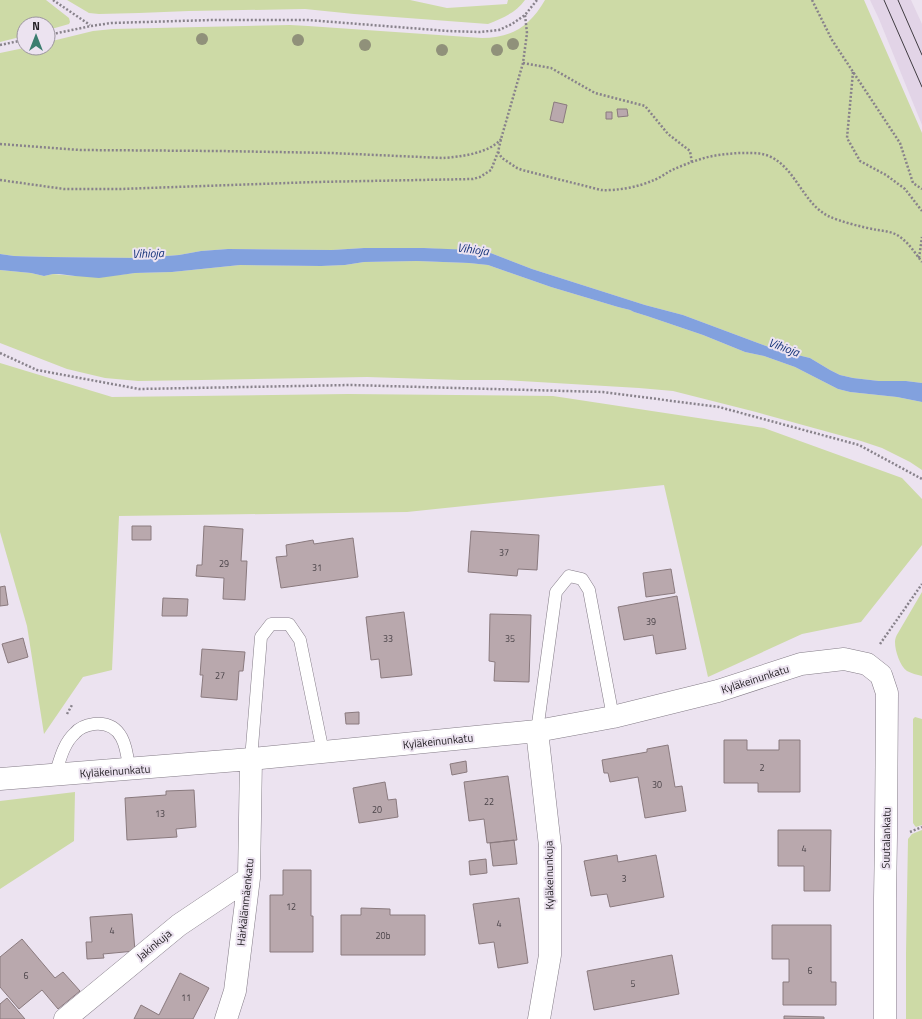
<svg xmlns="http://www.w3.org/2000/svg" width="922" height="1019" viewBox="0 0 922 1019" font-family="'Titillium Web',sans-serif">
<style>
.built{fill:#e2d4e7}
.green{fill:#cddaa6}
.water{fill:#82a1de}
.building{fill:#b9a8ad;stroke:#8a7a7e}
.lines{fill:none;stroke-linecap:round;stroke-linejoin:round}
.service-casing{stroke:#847c87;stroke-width:13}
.minor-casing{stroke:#847c87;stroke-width:23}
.path{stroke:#88828b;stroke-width:2.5;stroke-dasharray:2 2;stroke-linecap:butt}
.service{stroke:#fff;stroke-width:12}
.minor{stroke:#fff;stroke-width:22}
.tram{stroke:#403c42;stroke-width:1}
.tree{fill:#90917a}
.labels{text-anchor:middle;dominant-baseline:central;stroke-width:4;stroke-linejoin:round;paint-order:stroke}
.number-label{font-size:9px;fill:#4a4348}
.street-label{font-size:11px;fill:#252126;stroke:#ece3f0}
.water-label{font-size:12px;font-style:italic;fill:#15337a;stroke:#ece3f0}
</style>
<rect width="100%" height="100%" fill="#ece3f0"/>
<path class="built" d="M 870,0 L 911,0 L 922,24 L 922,125 L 879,19 Z"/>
<path class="green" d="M 0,0 L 46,0 L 69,18 L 70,22 L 69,24 L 48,30 L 48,24 L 24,24 L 24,36 L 0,42 Z
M 67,0 L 410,0 L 447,8 L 507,4 L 508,0 L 525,0 C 516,13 502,18 488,24 L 354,14 L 305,9 L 189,11 L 139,13 L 99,14 L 89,13 Z
M 545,0 L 864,0 L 922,133 L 922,383 L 906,381 L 879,381 L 853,378 L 840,375 L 830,370 L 810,358 L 777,350 L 683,315 L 645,305 L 532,269 L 488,252 L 424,248 L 364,248 L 332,250 L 228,249 L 201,251 L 179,255 L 142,258 L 49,257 L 14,256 L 0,254 L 0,53 L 24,48 L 48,48 L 48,42 L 93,31 L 113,29 L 200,27 L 290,25 L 308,26 L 482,38 C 512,38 530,26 545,0 Z
M 417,261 L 469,263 L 488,265 L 551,287 L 618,307 L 630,310 L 634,312 L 647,316 L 703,335 L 745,352 L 764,356 L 795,367 L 838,389 L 850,392 L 897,397 L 922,402 L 922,470 L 910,462 L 882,448 L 861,441 L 756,412 L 673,391 L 639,388 L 503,380 L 460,380 L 367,377 L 202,380 L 138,381 L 105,378 L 67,369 L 0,343 L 0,270 L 31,273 L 44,276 L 53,274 L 75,276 L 118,275 L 135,273 L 172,272 L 240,265 L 321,266 L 345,265 L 364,262 Z
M 0,363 L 112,397 L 348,394 L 553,396 L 764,428 L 902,478 L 922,499 L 922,545 L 861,622 L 802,634 L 708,677 L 664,485 L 407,512 L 119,516 L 112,670 L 83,677 L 44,734 L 27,626 L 0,532 Z
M 922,592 L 922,676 C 917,675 911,673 907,671 C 900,666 895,651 895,642 C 895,639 896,636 898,633 Z
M 915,717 L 922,719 L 922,825 L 916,827 L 915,826 L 913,823 L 913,719 Z
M 75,792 L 74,841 L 0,889 L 0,801 Z
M 922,830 L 922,1019 L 906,1019 L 906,953 L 908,839 L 912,834 Z"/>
<path class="water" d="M 364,248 L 424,248 L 471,250 L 488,252 L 532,269 L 645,305 L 683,315 L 777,350 L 810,358 L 830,370 L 840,375 L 853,378 L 879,381 L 906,381 L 922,383 L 922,402 L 897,397 L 850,392 L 838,389 L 795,367 L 764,356 L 745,352 L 703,335 L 647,316 L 634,312 L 630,310 L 618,307 L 551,287 L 488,265 L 469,263 L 417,261 L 364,262 L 345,265 L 321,266 L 240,265 L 172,272 L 135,273 L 99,278 L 75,276 L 59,274 L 53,274 L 44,276 L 31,273 L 0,270 L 0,254 L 14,256 L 49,257 L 142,258 L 179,255 L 201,251 L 228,249 L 332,250 Z"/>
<path class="building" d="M 554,102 L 567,105 L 563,123 L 550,120 Z
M 617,109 L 627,109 L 628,116 L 618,117 Z
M 606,112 L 612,112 L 612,119 L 606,119 Z
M 132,526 L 151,526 L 151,540 L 132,540 Z
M 204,526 L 243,529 L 241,561 L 247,561 L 245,600 L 223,599 L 224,578 L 196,576 L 197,565 L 202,565 Z
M 471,531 L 539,535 L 537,570 L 518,569 L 517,576 L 468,572 Z
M 353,538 L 358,577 L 281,588 L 276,557 L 287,556 L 286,545 L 313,540 L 314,544 Z
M 671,569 L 675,593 L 646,597 L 643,573 Z
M 5,586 L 8,605 L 0,606 L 0,587 Z
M 677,596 L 686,649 L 656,654 L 653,635 L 624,640 L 618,607 Z
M 163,598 L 188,599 L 187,616 L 162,616 Z
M 404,612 L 412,675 L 381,678 L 379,659 L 371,660 L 366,617 Z
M 490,614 L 531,615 L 529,682 L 494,681 L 495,662 L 489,661 Z
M 23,638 L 28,657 L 8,663 L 2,644 Z
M 202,649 L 245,652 L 243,671 L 239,671 L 237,700 L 201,697 L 203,675 L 200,675 Z
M 359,712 L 359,724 L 346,724 L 345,713 Z
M 724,740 L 747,740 L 747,750 L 779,750 L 779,740 L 800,740 L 800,792 L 758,792 L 758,783 L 724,783 Z
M 668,745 L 675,787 L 682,786 L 686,811 L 645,818 L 638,777 L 610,782 L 608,773 L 604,773 L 602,760 L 647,752 L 647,749 Z
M 466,761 L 467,772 L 452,775 L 450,764 Z
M 508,776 L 517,840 L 487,843 L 484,819 L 469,821 L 464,782 Z
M 385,782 L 388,800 L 396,799 L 398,817 L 359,823 L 353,788 Z
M 194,790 L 196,827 L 176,829 L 177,837 L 127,840 L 125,798 L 166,795 L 166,791 Z
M 778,830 L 831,830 L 830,891 L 804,891 L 804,866 L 778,866 Z
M 514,840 L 517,864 L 493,866 L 490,843 Z
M 617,855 L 618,862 L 656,855 L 664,897 L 610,907 L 607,894 L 591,896 L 584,861 Z
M 486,859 L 487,873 L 470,875 L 469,861 Z
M 283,870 L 311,870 L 311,916 L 313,916 L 313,952 L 270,952 L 270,895 L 283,895 Z
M 519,898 L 528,963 L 498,968 L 494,942 L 479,944 L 473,904 Z
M 361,908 L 390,909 L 390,915 L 425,915 L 425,955 L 341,955 L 341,915 L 361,915 Z
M 132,914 L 135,951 L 103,954 L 104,958 L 87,959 L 86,942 L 92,942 L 90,917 Z
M 772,925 L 831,925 L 831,982 L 836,982 L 836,1005 L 783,1005 L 783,982 L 789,982 L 789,959 L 772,959 Z
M 22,939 L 55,978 L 63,972 L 80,991 L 58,1009 L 42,990 L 19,1009 L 0,987 L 0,957 Z
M 672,955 L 679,994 L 594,1010 L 587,971 Z
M 180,973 L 209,988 L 193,1019 L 134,1019 L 141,1005 L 159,1015 Z
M 7,998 L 25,1019 L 0,1019 L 0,1004 Z
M 784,1016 L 824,1017 L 824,1019 L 784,1019 Z"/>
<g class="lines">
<g class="service-casing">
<path id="service" d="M 537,731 L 556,592 L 569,576 L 582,579 L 589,590 L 613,717
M 251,759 L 261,637 L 271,624 L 289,624 L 300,640 L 323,752
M 55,775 C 60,760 63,744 75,733 C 80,727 87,725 94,724 C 123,721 127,748 129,770"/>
</g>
<g class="minor-casing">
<path id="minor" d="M 537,731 L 550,846 L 550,955 L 539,1019
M 0,779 L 251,759 L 537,731 L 613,717 L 718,691 L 801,664 L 844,659 L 867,664 L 881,675 L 887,693 L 886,837 L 885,898 L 885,1019
M 65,1019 L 179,925 L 249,878
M 226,1019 L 235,991 L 249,878 L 251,759"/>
</g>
<path class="path" d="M 53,0 L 90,25
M 812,0 L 832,40 L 900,143 L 913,183 L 922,189
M 48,35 L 91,26 L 111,23 L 212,20 L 308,20 L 448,31 L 480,32 L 499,30 L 512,24 L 525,15 L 537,0
M 0,45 L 24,40
M 523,63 L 551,68 L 595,93 L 645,106 L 668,134 L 690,151 L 692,163
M 853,72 L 847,138 L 860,161 L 886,175 L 905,189 L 922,211
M 0,144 L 80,150 L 219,151 L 331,153 L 443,158 C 460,157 490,153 501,139
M 498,152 L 502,158 L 517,168 L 522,170 L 601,190 C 617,191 639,187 654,180 C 660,178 666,173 672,170 C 681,166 691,162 701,159 C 713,155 726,154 739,153 C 749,153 759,152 769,156 C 796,168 802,202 828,216 C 841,222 862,227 877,230 C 885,231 894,232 900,237 C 909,243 915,253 922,262
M 0,180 L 64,189 L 120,189 L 315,182 L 473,179 L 480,177 L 491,170 L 498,152 L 501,139 L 523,63 L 527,33 L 525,15
M 919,258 L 922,237
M 0,353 L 37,370 L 139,389 L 351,385 L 456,388 L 603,392 L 719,407 L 859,445 L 922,479
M 880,644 L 922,584
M 67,714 L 72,705
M 910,832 L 922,827"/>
<use href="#service" class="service"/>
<use href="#minor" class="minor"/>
<path class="tram" d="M 884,0 L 922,87
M 898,0 L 922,55"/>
</g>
<g class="tree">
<circle cx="202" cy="39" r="6"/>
<circle cx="298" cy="40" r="6"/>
<circle cx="513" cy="44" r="6"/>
<circle cx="365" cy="45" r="6"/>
<circle cx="442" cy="50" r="6"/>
<circle cx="497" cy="50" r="6"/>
</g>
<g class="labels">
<g class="number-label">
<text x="504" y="552">37</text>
<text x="224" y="563">29</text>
<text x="317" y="567">31</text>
<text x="651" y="621">39</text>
<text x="388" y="638">33</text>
<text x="510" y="638">35</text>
<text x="220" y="675">27</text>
<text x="762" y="767">2</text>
<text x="657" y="784">30</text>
<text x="489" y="801">22</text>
<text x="377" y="809">20</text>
<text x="160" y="813">13</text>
<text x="804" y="848">4</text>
<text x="624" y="878">3</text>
<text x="291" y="906">12</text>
<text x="499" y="923">4</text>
<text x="112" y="930">4</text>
<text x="383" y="935">20b</text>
<text x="810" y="970">6</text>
<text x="26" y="975">6</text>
<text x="633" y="983">5</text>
<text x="186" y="997">11</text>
</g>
<g class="street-label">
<text transform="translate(755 679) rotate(-18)">Kyläkeinunkatu</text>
<text transform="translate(438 741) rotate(-6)">Kyläkeinunkatu</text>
<text transform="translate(115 771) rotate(-4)">Kyläkeinunkatu</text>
<text transform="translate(886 838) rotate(-89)">Suutalankatu</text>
<text transform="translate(549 875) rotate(-91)">Kyläkeinunkuja</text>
<text transform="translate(245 902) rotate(-84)">Härkälänmäenkatu</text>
<text transform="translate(154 945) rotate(-40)">Jakinkuja</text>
</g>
<g class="water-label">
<text transform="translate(473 249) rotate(7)">Vihioja</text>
<text transform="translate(148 253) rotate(-2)">Vihioja</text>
<text transform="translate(784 347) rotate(20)">Vihioja</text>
</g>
</g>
<g transform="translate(36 36)"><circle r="19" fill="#ece3f0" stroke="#9c959f"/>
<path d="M0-3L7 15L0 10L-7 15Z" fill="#3b7d6f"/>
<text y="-6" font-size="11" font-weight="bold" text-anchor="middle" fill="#252126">N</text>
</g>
</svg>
